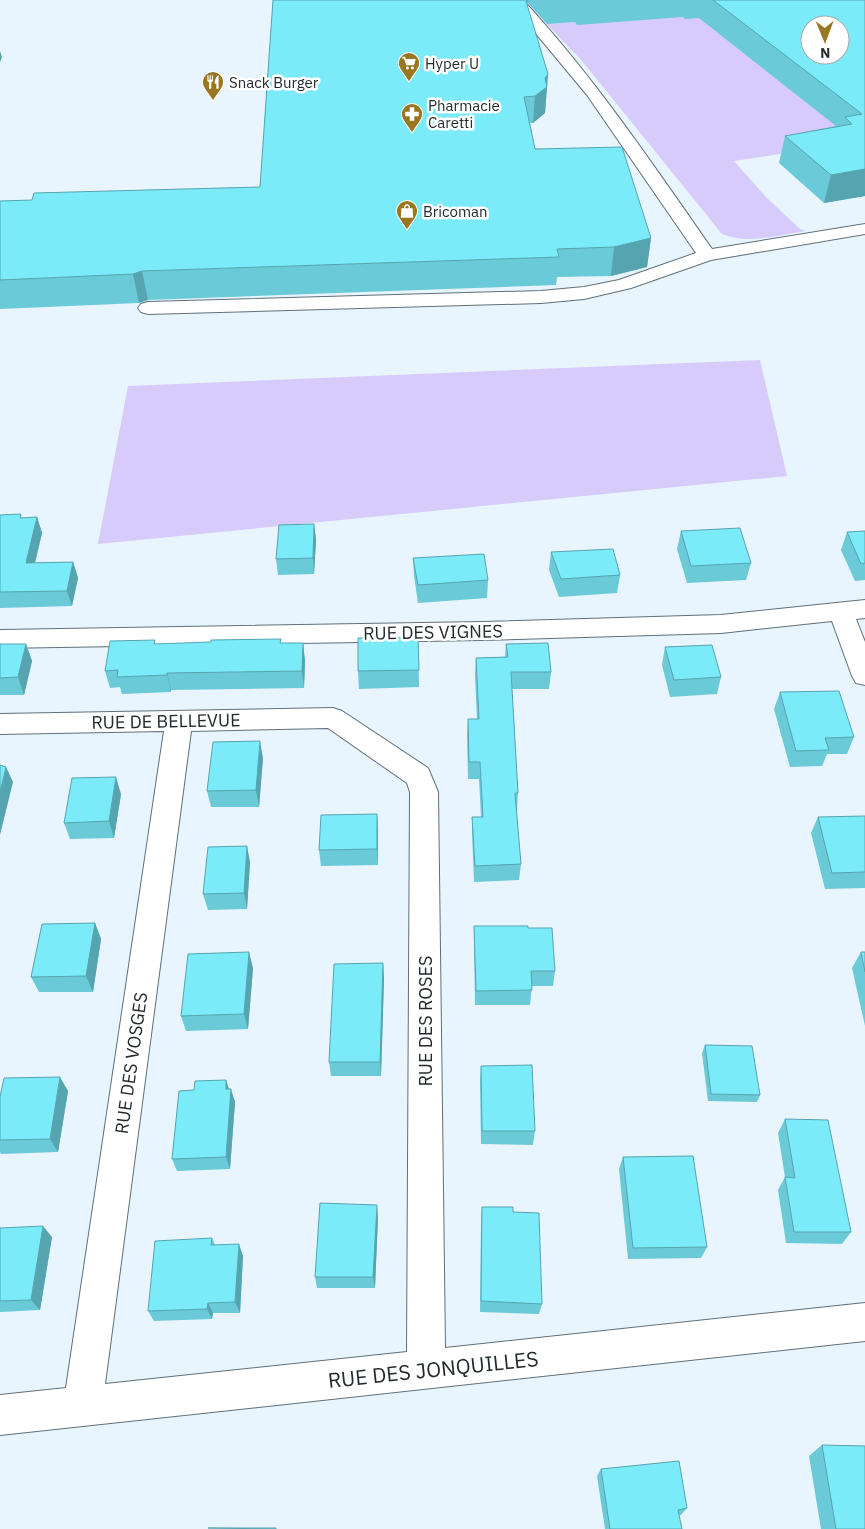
<svg xmlns="http://www.w3.org/2000/svg" width="865" height="1529" viewBox="0 0 865 1529" font-family="'IBM Plex Sans',sans-serif">
<style>
.green{fill:#d7cbfc}
.lines{fill:none;stroke-linecap:round;stroke-linejoin:round}
.street-casing{stroke:#606f79;stroke-width:2}
.street{fill:#fff;fill-rule:evenodd}
.wall{fill:#6acad7}
.shaded-wall{fill:#56a4af}
.building{fill:#7bebfa;stroke:#56a4af;fill-rule:evenodd}
.labels{text-anchor:middle;dominant-baseline:central;stroke-width:5;stroke-linejoin:round;paint-order:stroke}
.far-poi-label{font-size:15px;fill:#232a2e;stroke:#fff;text-anchor:start}
.street-label{font-size:18px;fill:#232a2e;stroke:#fff}
.near-street-label{font-size:21px;fill:#232a2e;stroke:#fff}
</style>
<rect width="100%" height="100%" fill="#e8f5fe"/>
<path class="green" d="M 524,0 L 775,0 L 810,55 L 840,55 L 865,141 L 734,161 L 767,198 L 800,229 L 806,231 C 779,235 748,245 722,234 L 582,61 Z
M 760,360 L 787,476 L 98,544 L 128,386 Z"/>
<g class="lines">
<g class="street-casing">
<path id="street" d="M 508,0 L 523,0 C 594,77 652,163 712,249 L 865,224 L 865,234 L 711,260 L 631,288 L 584,299 L 541,303 L 148,314 L 141,312 L 138,308 L 141,304 L 148,302 L 541,291 L 584,287 L 619,280 L 696,253 L 587,95 Z
M 865,600 L 865,618 L 856,619 L 865,642 L 865,685 L 856,683 L 852,676 L 832,621 L 721,633 L 483,640 L 0,648 L 0,630 L 483,622 L 721,615 Z
M 333,708 L 342,711 L 428,768 L 438,792 L 445,1348 L 865,1303 L 865,1341 L 0,1435 L 0,1395 L 66,1388 L 164,731 L 0,734 L 0,714 ZM 328,728 L 407,783 L 410,792 L 407,1352 L 105,1384 L 191,731 Z"/>
</g>
<use href="#street" class="street"/>
</g>
<path class="wall" d="M 273,0 L 865,0 L 865,196 L 824,203 L 779,163 L 785,136 L 836,126 L 699,18 L 685,19 L 683,17 L 577,25 L 575,22 L 547,24 L 528,3 L 528,9 L 548,74 L 545,113 L 533,123 L 530,123 L 535,149 L 651,238 L 647,267 L 611,276 L 557,277 L 556,285 L 148,300 L 139,303 L 0,309 L 0,201 L 32,200 L 260,187 Z
M 0,515 L 23,518 L 37,517 L 42,533 L 35,563 L 73,562 L 78,578 L 72,606 L 0,608 Z
M 314,524 L 316,540 L 314,574 L 278,575 L 276,559 Z
M 681,531 L 751,563 L 746,580 L 687,583 L 677,549 Z
M 865,531 L 865,580 L 855,581 L 841,550 L 847,532 Z
M 551,552 L 620,575 L 617,593 L 559,597 L 549,570 Z
M 413,558 L 488,580 L 487,598 L 418,603 L 414,576 Z
M 418,637 L 419,687 L 359,689 L 358,671 Z
M 281,643 L 303,643 L 305,661 L 304,688 L 171,690 L 171,692 L 122,694 L 120,687 L 110,688 L 105,671 L 156,644 Z
M 0,644 L 26,644 L 32,661 L 24,695 L 0,695 Z
M 506,644 L 551,672 L 549,689 L 512,689 L 518,793 L 517,809 L 516,809 L 521,864 L 519,880 L 474,882 L 472,833 L 472,817 L 481,817 L 479,779 L 468,779 L 467,735 L 468,719 L 477,719 L 475,675 L 476,658 L 505,657 Z
M 665,647 L 721,677 L 717,694 L 670,697 L 662,665 Z
M 780,692 L 854,737 L 847,754 L 827,754 L 822,766 L 790,767 L 774,709 Z
M 263,758 L 259,807 L 211,807 L 207,791 Z
M 121,794 L 114,838 L 70,839 L 64,823 Z
M 377,814 L 378,830 L 378,865 L 321,866 L 319,850 Z
M 865,816 L 865,888 L 825,889 L 811,833 L 818,817 Z
M 250,862 L 247,909 L 208,910 L 203,894 Z
M 95,923 L 101,939 L 93,992 L 39,992 L 31,977 Z
M 474,926 L 528,928 L 555,971 L 553,986 L 532,986 L 530,1005 L 475,1005 L 474,941 Z
M 861,952 L 865,952 L 865,1026 L 852,968 Z
M 383,963 L 384,979 L 381,1076 L 331,1076 L 329,1062 Z
M 253,968 L 248,1029 L 186,1031 L 181,1016 Z
M 705,1045 L 760,1095 L 757,1102 L 708,1101 L 702,1053 Z
M 481,1066 L 535,1131 L 533,1145 L 481,1144 L 480,1080 Z
M 226,1080 L 229,1089 L 235,1102 L 230,1169 L 177,1171 L 172,1159 L 194,1090 Z
M 68,1091 L 58,1152 L 1,1154 L 0,1152 L 0,1097 Z
M 785,1119 L 851,1232 L 842,1244 L 786,1243 L 778,1190 L 785,1177 L 778,1133 Z
M 623,1157 L 707,1247 L 701,1258 L 628,1259 L 619,1169 Z
M 482,1207 L 513,1212 L 542,1304 L 539,1314 L 480,1312 L 481,1219 Z
M 378,1217 L 375,1288 L 317,1288 L 315,1277 Z
M 0,1228 L 52,1237 L 40,1310 L 0,1312 Z
M 212,1238 L 215,1245 L 243,1256 L 240,1313 L 213,1313 L 212,1319 L 154,1321 L 148,1311 Z
M 822,1445 L 865,1529 L 821,1529 L 809,1456 Z
M 601,1469 L 687,1508 L 681,1515 L 679,1515 L 682,1529 L 605,1529 L 597,1476 Z"/>
<path class="shaded-wall" d="M 0,51 L 2,57 L 0,62 Z
M 548,74 L 545,113 L 533,123 L 535,96 Z
M 865,169 L 865,196 L 824,203 L 831,175 Z
M 651,238 L 647,267 L 611,276 L 614,247 Z
M 142,271 L 148,300 L 139,303 L 133,274 Z
M 37,517 L 42,533 L 31,579 L 26,563 Z
M 314,524 L 316,540 L 314,574 L 313,558 Z
M 73,562 L 78,578 L 72,606 L 67,591 Z
M 303,643 L 305,661 L 304,688 L 302,671 Z
M 26,644 L 32,661 L 24,695 L 18,677 Z
M 167,673 L 171,690 L 171,692 L 167,675 Z
M 260,741 L 263,758 L 259,807 L 256,790 Z
M 6,767 L 13,782 L 0,835 L 0,792 Z
M 116,777 L 121,794 L 114,838 L 109,821 Z
M 377,814 L 378,830 L 378,865 L 377,849 Z
M 247,846 L 250,862 L 247,909 L 244,893 Z
M 95,923 L 101,939 L 93,992 L 86,976 Z
M 249,952 L 253,968 L 248,1029 L 244,1014 Z
M 383,963 L 384,979 L 381,1076 L 380,1062 Z
M 60,1077 L 68,1091 L 58,1152 L 50,1139 Z
M 226,1080 L 230,1093 L 226,1089 Z
M 231,1089 L 235,1102 L 230,1169 L 226,1157 Z
M 377,1205 L 378,1217 L 375,1288 L 373,1277 Z
M 43,1226 L 52,1237 L 40,1310 L 31,1300 Z
M 239,1244 L 243,1256 L 240,1313 L 235,1302 Z
M 208,1303 L 213,1313 L 212,1319 L 207,1309 Z"/>
<path class="building" d="M 273,0 L 528,0 L 528,1 L 526,1 L 548,74 L 545,78 L 547,87 L 535,96 L 524,97 L 535,149 L 622,147 L 651,238 L 614,247 L 557,249 L 559,257 L 142,271 L 133,274 L 0,280 L 0,201 L 32,200 L 34,193 L 260,187 Z
M 713,0 L 865,0 L 865,169 L 831,175 L 785,136 L 852,124 L 845,117 L 862,114 ZM 810,25 L 840,25 L 840,55 L 810,55 Z
M 21,514 L 20,518 L 37,517 L 26,563 L 73,562 L 67,591 L 0,592 L 0,515 Z
M 314,524 L 313,558 L 276,559 L 279,525 Z
M 740,528 L 751,563 L 691,566 L 681,531 Z
M 865,531 L 865,563 L 861,564 L 847,532 Z
M 613,549 L 620,575 L 561,579 L 551,552 Z
M 484,554 L 488,580 L 418,585 L 413,558 Z
M 418,637 L 419,670 L 358,671 L 358,638 Z
M 281,639 L 280,643 L 303,643 L 302,671 L 167,673 L 167,675 L 117,677 L 118,670 L 105,671 L 110,641 L 155,640 L 154,644 L 211,642 L 211,640 Z
M 548,643 L 551,672 L 511,672 L 518,793 L 515,793 L 521,864 L 475,866 L 472,817 L 483,817 L 480,762 L 469,762 L 468,719 L 479,719 L 476,658 L 508,657 L 506,644 Z
M 0,644 L 26,644 L 18,677 L 0,678 Z
M 712,645 L 721,677 L 674,680 L 665,647 Z
M 839,691 L 854,737 L 825,738 L 829,750 L 796,751 L 780,692 Z
M 260,741 L 256,790 L 207,791 L 213,742 Z
M 0,765 L 6,767 L 0,792 Z
M 116,777 L 109,821 L 64,823 L 72,778 Z
M 377,814 L 377,849 L 319,850 L 321,815 Z
M 865,816 L 865,872 L 832,873 L 818,817 Z
M 247,846 L 244,893 L 203,894 L 208,847 Z
M 95,923 L 86,976 L 31,977 L 42,924 Z
M 474,926 L 528,926 L 528,928 L 552,928 L 555,971 L 531,971 L 532,990 L 476,991 Z
M 249,952 L 244,1014 L 181,1016 L 188,954 Z
M 861,952 L 865,952 L 865,972 Z
M 383,963 L 380,1062 L 329,1062 L 334,964 Z
M 705,1045 L 752,1046 L 760,1095 L 711,1094 Z
M 532,1065 L 535,1131 L 482,1131 L 481,1066 Z
M 60,1077 L 50,1139 L 0,1140 L 0,1097 L 4,1078 Z
M 226,1080 L 226,1089 L 231,1089 L 226,1157 L 172,1159 L 179,1091 L 194,1090 L 195,1081 Z
M 785,1119 L 828,1120 L 851,1232 L 794,1232 L 785,1177 L 795,1178 Z
M 693,1156 L 707,1247 L 633,1248 L 623,1157 Z
M 320,1203 L 377,1205 L 373,1277 L 315,1277 Z
M 482,1207 L 513,1207 L 513,1212 L 539,1213 L 542,1304 L 481,1301 Z
M 43,1226 L 31,1300 L 0,1301 L 0,1228 Z
M 212,1238 L 211,1245 L 239,1244 L 235,1302 L 208,1303 L 207,1309 L 148,1311 L 155,1241 Z
M 822,1445 L 865,1446 L 865,1529 L 836,1529 Z
M 679,1461 L 687,1508 L 678,1510 L 682,1529 L 610,1529 L 601,1469 Z
M 208,1528 L 276,1528 L 276,1529 Z"/>
<defs>
<g id="supermarket-pin" transform="scale(1.125)"><path d="M0 17L-7.5 6A9.5 9.5 0 1 1 7.5 6Z" fill="#987720" stroke="#fff"/><path d="M-6-5.5h2.5l.6 2H6L4.5 2H-2.5L-4.4-4H-6ZM-1.5 3.2a1.3 1.3 0 1 0 .1 0ZM3 3.2a1.3 1.3 0 1 0 .1 0Z" fill="#fff"/></g>
<g id="restaurant-pin" transform="scale(1.125)"><path d="M0 17L-7.5 6A9.5 9.5 0 1 1 7.5 6Z" fill="#987720" stroke="#fff"/><path d="M-5-6h1v4h1v-4h1v4h1v-4h1v5L-1.5 .5V6h-2V.5L-5-1ZM5-6V6H3V1.5H1.5Q1.5-4 5-6Z" fill="#fff"/></g>
<g id="pharmacy-pin" transform="scale(1.125)"><path d="M0 17L-7.5 6A9.5 9.5 0 1 1 7.5 6Z" fill="#987720" stroke="#fff"/><path d="M-2-6h4v4h4v4h-4v4h-4v-4h-4v-4h4Z" fill="#fff"/></g>
<g id="shop-pin" transform="scale(1.125)"><path d="M0 17L-7.5 6A9.5 9.5 0 1 1 7.5 6Z" fill="#987720" stroke="#fff"/><path d="M-5-2.5h2.3a2.7 3.5 0 0 1 5.4 0H5L5.5 6h-11ZM-1.5-2.5h3a1.5 2.3 0 0 0-3 0Z" fill="#fff"/></g>
</defs>
<g fill-rule="evenodd">
<use href="#supermarket-pin" x="409" y="63"/>
<use href="#restaurant-pin" x="213" y="82"/>
<use href="#pharmacy-pin" x="412" y="114"/>
<use href="#shop-pin" x="407" y="211"/>
</g>
<g class="labels">
<g class="far-poi-label">
<text x="425" y="63">Hyper U</text>
<text x="229" y="82">Snack Burger</text>
<text x="428" y="105">Pharmacie<tspan x="428" dy="17">Caretti</tspan></text>
<text x="423" y="211">Bricoman</text>
</g>
<g class="street-label">
<text transform="translate(433 632) rotate(-1)">RUE DES VIGNES</text>
<text transform="translate(166 721) rotate(-1)">RUE DE BELLEVUE</text>
<text transform="translate(425 1021) rotate(-90)">RUE DES ROSES</text>
<text transform="translate(131 1063) rotate(-82)">RUE DES VOSGES</text>
</g>
<g class="near-street-label">
<text transform="translate(433 1369) rotate(-6)">RUE DES JONQUILLES</text>
</g>
</g>
<g transform="translate(825 40) rotate(179)"><circle r="24" fill="#ffffff" stroke="#a7aaab"/>
<path d="M0-4L9 19L0 12L-9 19Z" fill="#987720"/>
<text y="-8" font-size="14" font-weight="bold" text-anchor="middle" fill="#232a2e">N</text>
</g>
</svg>
